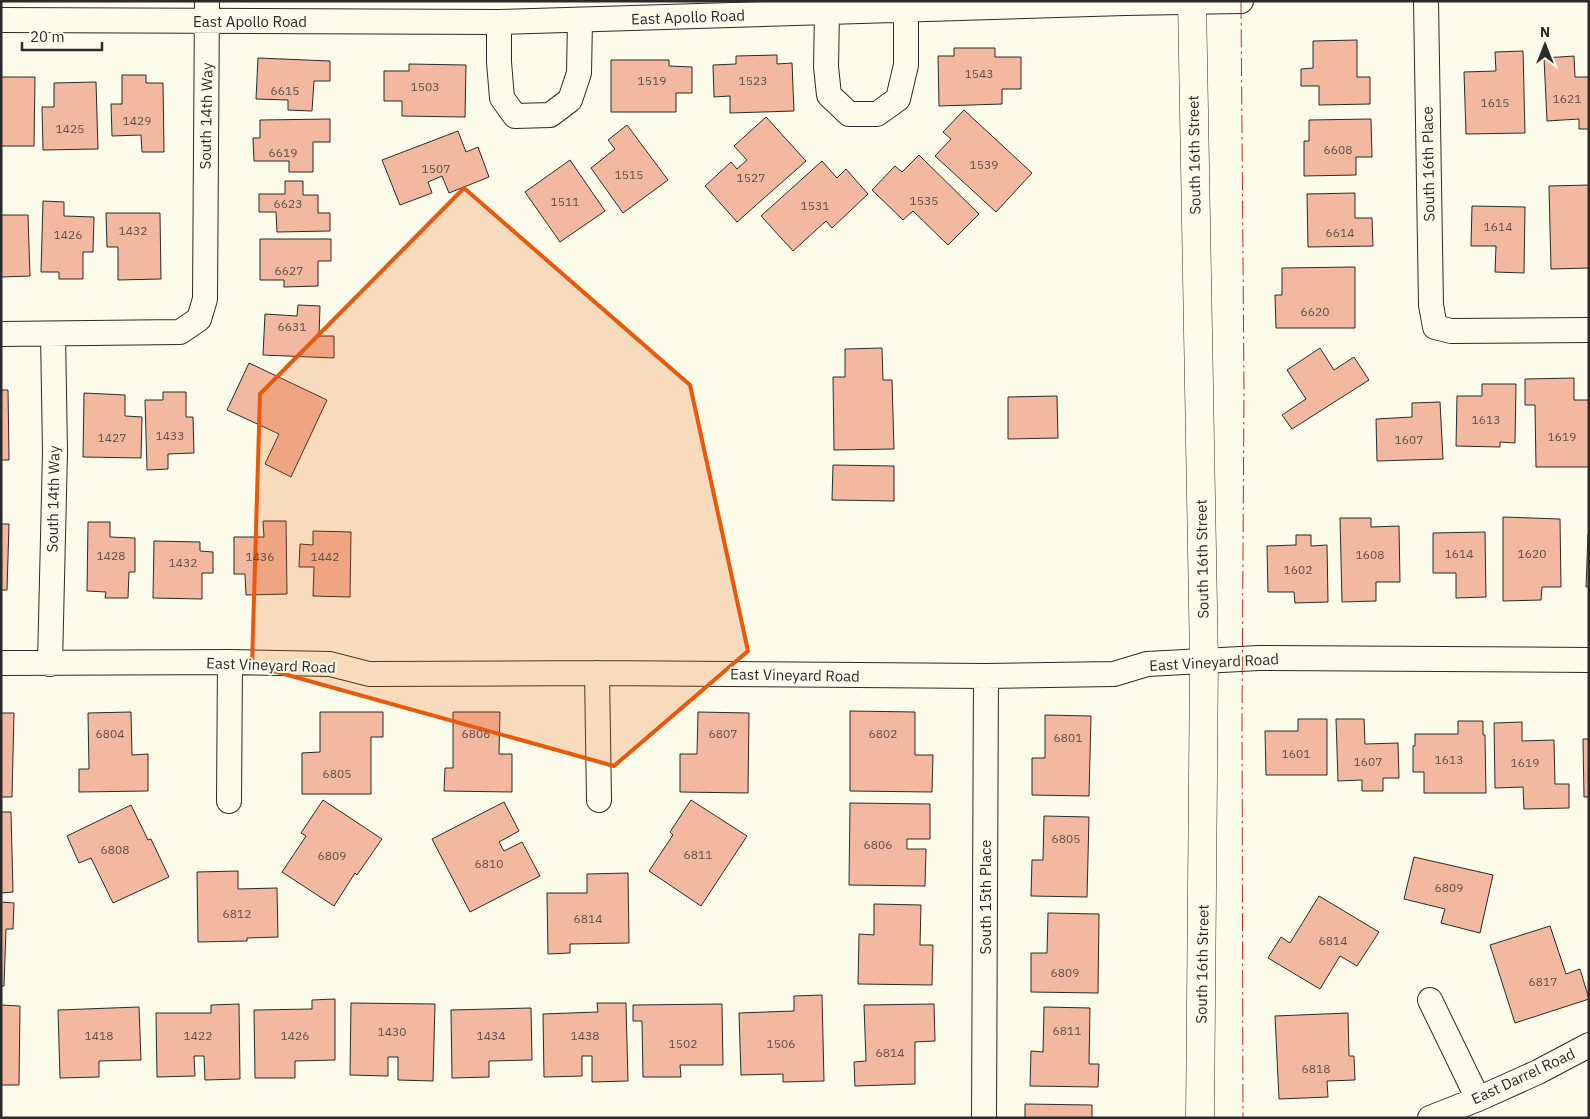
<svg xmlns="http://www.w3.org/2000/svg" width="1590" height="1119" viewBox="0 0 1590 1119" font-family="'IBM Plex Sans',sans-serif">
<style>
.building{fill:#f2b8a0;stroke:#2b2b2b}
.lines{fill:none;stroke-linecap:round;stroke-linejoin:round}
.street-casing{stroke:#2b2b2b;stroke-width:26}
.secondary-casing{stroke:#2b2b2b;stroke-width:29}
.street{stroke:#fdfbea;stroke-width:24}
.secondary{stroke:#fdfbea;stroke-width:28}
.power{stroke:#c62828;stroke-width:1;stroke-dasharray:18 4 2.5 4;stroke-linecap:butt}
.marked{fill:#e8590c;fill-opacity:0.2;stroke:#e8590c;stroke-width:4;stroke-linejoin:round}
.labels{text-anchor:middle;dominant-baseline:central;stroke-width:4;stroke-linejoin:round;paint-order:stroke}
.number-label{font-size:12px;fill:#5d4e48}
.street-label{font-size:15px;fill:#2b2b2b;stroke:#fdfbea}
</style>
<rect width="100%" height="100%" fill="#fdfbea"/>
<path class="building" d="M 1357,40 L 1357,77 L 1370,77 L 1370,104 L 1319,105 L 1319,86 L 1301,86 L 1301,69 L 1313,68 L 1313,41 Z
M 954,48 L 995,48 L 995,57 L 1021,57 L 1021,89 L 1002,89 L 1002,104 L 939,106 L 938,56 L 954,56 Z
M 1523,51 L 1525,133 L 1466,134 L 1464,72 L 1496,71 L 1495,52 Z
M 777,55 L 777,64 L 792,63 L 794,111 L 730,113 L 730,96 L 714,97 L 713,65 L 736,64 L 736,56 Z
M 1574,56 L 1575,77 L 1589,77 L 1589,129 L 1579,129 L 1579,119 L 1547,121 L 1544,58 Z
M 258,58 L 330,61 L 330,81 L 314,81 L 312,111 L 288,110 L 288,100 L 256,99 Z
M 611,60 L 669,60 L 669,66 L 692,67 L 692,93 L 676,93 L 676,112 L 611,112 Z
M 409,64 L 466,65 L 465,117 L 402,116 L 402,101 L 384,101 L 384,71 L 409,71 Z
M 122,75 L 146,75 L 146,83 L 163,83 L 164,152 L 142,152 L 141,135 L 112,136 L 111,104 L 122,104 Z
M 1,77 L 35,77 L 34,146 L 1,146 Z
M 96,82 L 98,149 L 43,150 L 42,107 L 54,107 L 54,83 Z
M 964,110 L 1032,173 L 996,212 L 935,156 L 951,139 L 943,132 Z
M 766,117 L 806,161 L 737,222 L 705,186 L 731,162 L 737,169 L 747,160 L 734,146 Z
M 330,119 L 330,142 L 313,142 L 313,172 L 289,172 L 289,161 L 254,161 L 253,138 L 260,138 L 260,120 Z
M 1371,119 L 1372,157 L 1356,157 L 1356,175 L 1304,176 L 1304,141 L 1309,141 L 1309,120 Z
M 627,125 L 668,180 L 623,213 L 591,168 L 615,149 L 608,140 Z
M 458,131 L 466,152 L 478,147 L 489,177 L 449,193 L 442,176 L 428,182 L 432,193 L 400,205 L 382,160 Z
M 919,155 L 979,214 L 948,245 L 913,211 L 903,220 L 872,190 L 895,166 L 902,172 Z
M 570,160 L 605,211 L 560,242 L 525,192 Z
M 822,161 L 837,178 L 846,169 L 868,194 L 832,228 L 826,221 L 793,251 L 761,216 Z
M 285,181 L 303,181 L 303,195 L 318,195 L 318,213 L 330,213 L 330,231 L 277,232 L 276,212 L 259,212 L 259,194 L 285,194 Z
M 1589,185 L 1589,268 L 1551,269 L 1549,186 Z
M 1355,193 L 1355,218 L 1372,218 L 1373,246 L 1308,247 L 1307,194 Z
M 43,201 L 64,202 L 64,216 L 94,217 L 93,252 L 83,252 L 83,279 L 59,279 L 59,272 L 41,272 Z
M 1472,206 L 1525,207 L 1524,273 L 1495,272 L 1496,246 L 1471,246 Z
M 106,213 L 160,213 L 161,279 L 118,280 L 118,247 L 107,247 Z
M 1,215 L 28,215 L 30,276 L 1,277 Z
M 260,239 L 331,239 L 331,261 L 318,261 L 318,286 L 284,287 L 284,280 L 260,280 Z
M 1355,267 L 1355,328 L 1276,328 L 1275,295 L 1282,295 L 1282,268 Z
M 298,305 L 320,306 L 319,336 L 334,336 L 334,358 L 263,355 L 265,314 L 297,316 Z
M 882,348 L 883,380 L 892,380 L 894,449 L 834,450 L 833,377 L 845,377 L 845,349 Z
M 1320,348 L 1334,370 L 1354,357 L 1369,380 L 1292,429 L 1282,415 L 1306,399 L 1287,370 Z
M 249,363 L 327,400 L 291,477 L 265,464 L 279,434 L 227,410 Z
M 1574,378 L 1574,400 L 1589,400 L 1589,467 L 1536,467 L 1535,405 L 1525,405 L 1525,379 Z
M 1482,384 L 1516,384 L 1515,443 L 1500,442 L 1500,447 L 1456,446 L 1457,396 L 1482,396 Z
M 1,390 L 8,390 L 9,460 L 1,460 Z
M 163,392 L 186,392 L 186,417 L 193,417 L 194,453 L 168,454 L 168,469 L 147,470 L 145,400 L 163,400 Z
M 84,393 L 125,395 L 125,416 L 142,417 L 141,458 L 83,457 Z
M 1057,396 L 1058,438 L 1008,439 L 1008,397 Z
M 1440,402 L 1443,459 L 1377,461 L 1376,419 L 1412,417 L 1412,403 Z
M 833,465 L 894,466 L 894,501 L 832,500 Z
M 1503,517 L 1560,519 L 1561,587 L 1542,587 L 1541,600 L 1503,601 Z
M 1340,518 L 1371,518 L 1371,527 L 1399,526 L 1400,582 L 1376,582 L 1376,601 L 1342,602 Z
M 263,521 L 286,521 L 287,594 L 246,595 L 245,574 L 234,574 L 234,537 L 264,537 Z
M 88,522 L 110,522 L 110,537 L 135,538 L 135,572 L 129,572 L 128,598 L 105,598 L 106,592 L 87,591 Z
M 1,524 L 9,524 L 7,590 L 1,590 Z
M 313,531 L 351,532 L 350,597 L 313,596 L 314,567 L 299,567 L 300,544 L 313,545 Z
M 1485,532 L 1486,597 L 1456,598 L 1456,573 L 1433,573 L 1433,533 Z
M 1588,534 L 1589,534 L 1589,587 L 1586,587 Z
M 1296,535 L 1311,535 L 1311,546 L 1327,545 L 1328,602 L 1295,603 L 1294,592 L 1268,592 L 1267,546 L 1296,545 Z
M 154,541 L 200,542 L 200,551 L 213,552 L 213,573 L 202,573 L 202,599 L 153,598 Z
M 850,711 L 915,712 L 915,755 L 933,755 L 932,792 L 850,791 Z
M 131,712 L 132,755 L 148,754 L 148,791 L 79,792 L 79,769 L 89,769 L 88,713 Z
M 320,712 L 383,712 L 383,737 L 371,737 L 371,794 L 302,794 L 302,753 L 320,752 Z
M 453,712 L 500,712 L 499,754 L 512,754 L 512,792 L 444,791 L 445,768 L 453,768 Z
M 698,712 L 749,713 L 748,793 L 680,792 L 680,754 L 697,754 Z
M 1,713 L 14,713 L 12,797 L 1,797 Z
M 1045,715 L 1091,716 L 1089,796 L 1032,795 L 1032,758 L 1045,758 Z
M 1298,719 L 1327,719 L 1327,775 L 1266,775 L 1265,731 L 1298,731 Z
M 1336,719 L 1364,719 L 1365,744 L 1398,743 L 1399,778 L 1383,778 L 1383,791 L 1362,791 L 1362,780 L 1338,781 Z
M 1458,721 L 1483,721 L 1483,735 L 1485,735 L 1486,793 L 1424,793 L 1424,772 L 1413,772 L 1413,746 L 1415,746 L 1415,734 L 1458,734 Z
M 1522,722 L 1522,741 L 1554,740 L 1555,784 L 1569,784 L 1569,808 L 1524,809 L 1523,787 L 1495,788 L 1494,723 Z
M 1583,739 L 1589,739 L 1589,797 L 1584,797 Z
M 323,800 L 382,839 L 357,875 L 355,873 L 334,906 L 282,872 L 306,836 L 301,833 Z
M 691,800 L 747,836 L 701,906 L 649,871 L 673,835 L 670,832 Z
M 504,802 L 519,831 L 499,842 L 504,851 L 522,842 L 540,876 L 470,912 L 432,839 Z
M 850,803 L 930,804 L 930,839 L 907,839 L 907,849 L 926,849 L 925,886 L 849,885 Z
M 131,805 L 148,840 L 151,839 L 169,877 L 113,903 L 91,858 L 79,863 L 67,836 Z
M 1,812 L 11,812 L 13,892 L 1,893 Z
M 1044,816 L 1089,817 L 1087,897 L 1031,896 L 1032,860 L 1043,860 Z
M 1414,857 L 1493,875 L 1480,933 L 1441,923 L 1445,909 L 1404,899 Z
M 238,871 L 238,889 L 277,888 L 278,937 L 247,938 L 247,941 L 198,942 L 197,872 Z
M 628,873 L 629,943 L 570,944 L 570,953 L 548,954 L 547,893 L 587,893 L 587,874 Z
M 1319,896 L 1379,932 L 1357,966 L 1340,956 L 1320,989 L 1268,958 L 1281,937 L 1290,943 Z
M 1,902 L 14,903 L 13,929 L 6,929 L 4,986 L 1,986 Z
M 874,904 L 921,905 L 920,945 L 933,945 L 932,985 L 858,984 L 859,934 L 874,935 Z
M 1048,913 L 1099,914 L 1098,993 L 1031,992 L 1031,953 L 1047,953 Z
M 1550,926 L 1566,974 L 1580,969 L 1589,999 L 1515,1023 L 1490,945 Z
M 822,995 L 824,1081 L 783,1082 L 783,1074 L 741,1075 L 739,1013 L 794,1011 L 794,996 Z
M 335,999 L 335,1060 L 295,1061 L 295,1078 L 255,1078 L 254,1010 L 312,1009 L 312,1000 Z
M 351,1003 L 435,1004 L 433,1081 L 398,1080 L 398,1057 L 388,1057 L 388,1076 L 350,1075 Z
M 597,1003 L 626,1003 L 628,1081 L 592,1082 L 592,1056 L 582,1056 L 582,1076 L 544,1077 L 543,1014 L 598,1012 Z
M 239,1004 L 240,1079 L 205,1080 L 204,1056 L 194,1056 L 195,1076 L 157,1077 L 156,1013 L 211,1013 L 211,1005 Z
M 722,1004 L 723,1065 L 680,1065 L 681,1077 L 643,1077 L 642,1021 L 633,1021 L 633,1005 Z
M 934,1004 L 935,1041 L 915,1042 L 915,1084 L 855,1086 L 854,1062 L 866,1061 L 864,1005 Z
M 1,1005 L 20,1006 L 19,1085 L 1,1085 Z
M 139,1007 L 141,1060 L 99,1061 L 99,1077 L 60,1078 L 58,1010 Z
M 1044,1007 L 1090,1008 L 1089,1064 L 1099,1064 L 1098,1087 L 1030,1086 L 1031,1051 L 1043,1052 Z
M 531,1008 L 532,1060 L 489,1061 L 489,1077 L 452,1078 L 451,1010 Z
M 1348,1013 L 1349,1056 L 1354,1056 L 1355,1080 L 1327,1081 L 1328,1097 L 1279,1099 L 1275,1016 Z
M 1025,1104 L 1092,1105 L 1092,1118 L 1025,1118 Z"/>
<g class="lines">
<g class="street-casing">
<path id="street" d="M 1426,1 L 1431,305 L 1435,327 L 1451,331 L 1589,330
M 827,12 L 826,67 L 829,95 L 849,114 L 877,114 L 898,99 L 906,65 L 906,9
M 1,20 L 499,22 L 1125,3 L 1241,1
M 499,22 L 499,62 L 502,98 L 515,116 L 550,115 L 570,100 L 579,73 L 580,21
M 1,334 L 180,332 L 199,319 L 205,299 L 207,1
M 1,663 L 230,662 L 330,664 L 369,674 L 597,673 L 986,676 L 1114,674 L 1147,664 L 1259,658 L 1589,660
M 50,664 L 55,452 L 53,334
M 597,673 L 599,800
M 229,801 L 230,662
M 1430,1000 L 1478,1099
M 984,1118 L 986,676
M 1430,1118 L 1478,1099 L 1538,1072 L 1589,1045"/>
</g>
<g class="secondary-casing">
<path id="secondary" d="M 1192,1 L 1204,661 L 1200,1118"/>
</g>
<use href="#street" class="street"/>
<use href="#secondary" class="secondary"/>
<path class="power" d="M 1241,1 L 1244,388 L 1242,720 L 1243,1118"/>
</g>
<path class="marked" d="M 464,188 L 690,385 L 748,651 L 614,766 L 252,665 L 260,394 Z"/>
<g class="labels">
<g class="number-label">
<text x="979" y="73">1543</text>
<text x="652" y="80">1519</text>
<text x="753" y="80">1523</text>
<text x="425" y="86">1503</text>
<text x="285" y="90">6615</text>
<text x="1567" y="98">1621</text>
<text x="1495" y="102">1615</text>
<text x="137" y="120">1429</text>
<text x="70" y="128">1425</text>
<text x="1338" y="149">6608</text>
<text x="283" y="152">6619</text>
<text x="984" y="164">1539</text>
<text x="436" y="168">1507</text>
<text x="629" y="174">1515</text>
<text x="751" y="177">1527</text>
<text x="924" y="200">1535</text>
<text x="565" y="201">1511</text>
<text x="288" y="203">6623</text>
<text x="815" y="205">1531</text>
<text x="1498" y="226">1614</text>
<text x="133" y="230">1432</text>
<text x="1340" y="232">6614</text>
<text x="68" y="234">1426</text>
<text x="289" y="270">6627</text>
<text x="1315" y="311">6620</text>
<text x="292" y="326">6631</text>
<text x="1486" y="419">1613</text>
<text x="170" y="435">1433</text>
<text x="1562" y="436">1619</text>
<text x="112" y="437">1427</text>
<text x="1409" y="439">1607</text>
<text x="1459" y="553">1614</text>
<text x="1532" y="553">1620</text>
<text x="1370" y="554">1608</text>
<text x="111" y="555">1428</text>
<text x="260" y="556">1436</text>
<text x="325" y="556">1442</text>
<text x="183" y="562">1432</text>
<text x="1298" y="569">1602</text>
<text x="110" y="733">6804</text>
<text x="476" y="733">6806</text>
<text x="723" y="733">6807</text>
<text x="883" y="733">6802</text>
<text x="1068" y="737">6801</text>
<text x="1296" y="753">1601</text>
<text x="1449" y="759">1613</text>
<text x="1368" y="761">1607</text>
<text x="1525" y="762">1619</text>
<text x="337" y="773">6805</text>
<text x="1066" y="838">6805</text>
<text x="878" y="844">6806</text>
<text x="115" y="849">6808</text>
<text x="698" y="854">6811</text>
<text x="332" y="855">6809</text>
<text x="489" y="863">6810</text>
<text x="1449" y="887">6809</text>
<text x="237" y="913">6812</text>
<text x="588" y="918">6814</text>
<text x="1333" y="940">6814</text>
<text x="1065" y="972">6809</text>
<text x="1543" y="981">6817</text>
<text x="1067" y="1030">6811</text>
<text x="392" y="1031">1430</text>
<text x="99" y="1035">1418</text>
<text x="198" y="1035">1422</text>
<text x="295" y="1035">1426</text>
<text x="491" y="1035">1434</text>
<text x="585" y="1035">1438</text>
<text x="683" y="1043">1502</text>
<text x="781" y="1043">1506</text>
<text x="890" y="1052">6814</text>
<text x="1316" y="1068">6818</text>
</g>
<g class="street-label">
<text transform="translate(688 17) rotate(-2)">East Apollo Road</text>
<text x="250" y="21">East Apollo Road</text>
<text transform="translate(206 116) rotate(-89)">South 14th Way</text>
<text transform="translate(1194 155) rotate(-91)">South 16th Street</text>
<text transform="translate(1428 164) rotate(-91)">South 16th Place</text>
<text transform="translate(53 499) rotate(-89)">South 14th Way</text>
<text transform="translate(1202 559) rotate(-91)">South 16th Street</text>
<text transform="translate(1214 662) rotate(-3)">East Vineyard Road</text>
<text transform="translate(271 665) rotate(2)">East Vineyard Road</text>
<text transform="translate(795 675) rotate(1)">East Vineyard Road</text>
<text transform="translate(985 897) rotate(-90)">South 15th Place</text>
<text transform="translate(1202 964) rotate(-89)">South 16th Street</text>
<text transform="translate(1523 1076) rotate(-25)">East Darrel Road</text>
</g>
</g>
<rect width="1590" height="1119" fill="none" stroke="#2b2b2b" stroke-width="5"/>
<g transform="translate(1545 45)" stroke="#fdfbea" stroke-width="4" paint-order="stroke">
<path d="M0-4L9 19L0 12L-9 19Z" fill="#2b2b2b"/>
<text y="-8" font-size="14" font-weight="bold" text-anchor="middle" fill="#2b2b2b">N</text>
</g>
<path d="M22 42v8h80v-8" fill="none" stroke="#2b2b2b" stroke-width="2.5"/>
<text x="30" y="42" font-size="15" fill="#2b2b2b" stroke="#fdfbea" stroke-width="4" paint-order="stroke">20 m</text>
</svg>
